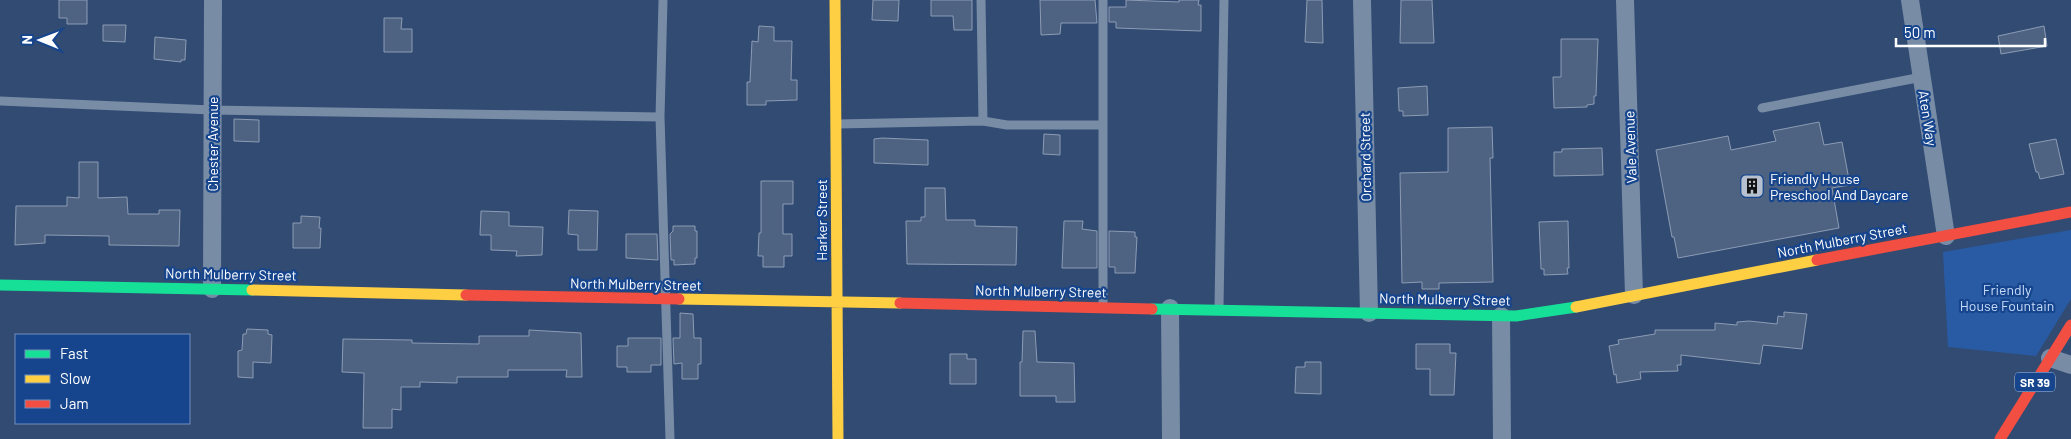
<svg xmlns="http://www.w3.org/2000/svg" width="2071" height="439" viewBox="0 0 2071 439" font-family="Barlow,sans-serif">
<style>
.green{fill:#295ba4}
.building{fill:#4e6382;stroke:#8d9cb4}
.lines{fill:none;stroke-linecap:round;stroke-linejoin:round}
.lane{stroke:#788ca6;stroke-width:9}
.street{stroke:#788ca6;stroke-width:18}
.fast{stroke:#16e098;stroke-width:11}
.slow{stroke:#ffcf43;stroke-width:11}
.jam{stroke:#f24e42;stroke-width:11}
.labels{text-anchor:middle;dominant-baseline:central;stroke-width:4.5;stroke-linejoin:round;paint-order:stroke}
.shield{fill:#16458d;stroke:#b9c7dd;stroke-width:1}
.shield-label{font-size:12px;font-weight:bold;fill:#fff}
.street-label{font-size:14px;fill:#fff;stroke:#16458d}
.poi-label{font-size:14px;fill:#fff;stroke:#16458d;text-anchor:start}
.park-label{font-size:14px;fill:#c7dcfb;stroke:#16458d}
</style>
<rect width="100%" height="100%" fill="#314b72"/>
<path class="green" d="M 2071,230 L 2071,299 L 2036,356 L 1948,347 L 1943,252 Z"/>
<path class="building" d="M 59,0 L 87,0 L 87,24 L 67,24 L 67,18 L 59,18 Z
M 873,0 L 899,0 L 898,21 L 872,20 Z
M 931,0 L 972,0 L 972,30 L 954,30 L 953,16 L 931,16 Z
M 1040,0 L 1095,0 L 1097,23 L 1061,23 L 1060,34 L 1041,35 Z
M 1126,0 L 1179,2 L 1179,0 L 1199,0 L 1198,5 L 1201,5 L 1201,31 L 1116,28 L 1116,22 L 1109,22 L 1109,7 L 1126,7 Z
M 1307,0 L 1322,0 L 1323,43 L 1305,42 Z
M 1401,0 L 1432,0 L 1434,43 L 1400,43 Z
M 384,18 L 402,18 L 401,29 L 412,29 L 412,52 L 384,52 Z
M 103,25 L 126,25 L 125,42 L 103,41 Z
M 759,26 L 774,27 L 774,41 L 792,41 L 791,80 L 797,80 L 797,100 L 766,101 L 766,105 L 747,105 L 747,82 L 750,82 L 752,41 L 758,42 Z
M 2044,26 L 2047,46 L 2001,54 L 1998,36 Z
M 155,37 L 186,40 L 185,60 L 181,60 L 181,62 L 154,59 Z
M 1561,39 L 1598,39 L 1596,96 L 1594,96 L 1594,104 L 1587,105 L 1587,107 L 1554,108 L 1553,77 L 1561,77 Z
M 1427,86 L 1428,115 L 1403,116 L 1403,111 L 1399,111 L 1398,88 Z
M 234,119 L 259,120 L 259,142 L 234,141 Z
M 1819,122 L 1824,145 L 1842,142 L 1850,185 L 1832,188 L 1839,228 L 1678,258 L 1674,237 L 1672,237 L 1656,150 L 1728,136 L 1731,150 L 1776,141 L 1773,131 Z
M 1492,127 L 1493,158 L 1490,158 L 1493,282 L 1439,283 L 1439,289 L 1422,289 L 1422,282 L 1402,283 L 1400,173 L 1448,172 L 1448,128 Z
M 1044,134 L 1060,135 L 1060,155 L 1043,154 Z
M 882,138 L 928,140 L 928,165 L 874,163 L 874,139 Z
M 2056,139 L 2064,174 L 2040,179 L 2038,172 L 2036,172 L 2029,144 Z
M 1602,148 L 1603,175 L 1554,176 L 1554,152 L 1562,152 L 1562,149 Z
M 79,162 L 98,162 L 98,198 L 127,197 L 128,214 L 159,214 L 159,210 L 180,210 L 179,246 L 109,245 L 109,236 L 45,235 L 45,243 L 15,245 L 16,206 L 67,206 L 67,197 L 79,198 Z
M 761,181 L 793,181 L 793,204 L 783,204 L 783,234 L 792,234 L 792,256 L 784,256 L 784,267 L 763,267 L 763,256 L 758,256 L 759,233 L 761,233 Z
M 925,188 L 945,188 L 946,220 L 975,220 L 975,226 L 1017,227 L 1016,265 L 907,264 L 906,221 L 921,221 L 921,217 L 925,217 Z
M 569,210 L 598,211 L 597,250 L 578,250 L 578,235 L 568,234 Z
M 481,211 L 509,212 L 509,226 L 543,227 L 542,255 L 516,256 L 517,251 L 491,250 L 491,235 L 480,235 Z
M 301,216 L 320,217 L 319,228 L 321,228 L 320,248 L 293,248 L 293,223 L 301,223 Z
M 1064,221 L 1083,221 L 1082,229 L 1097,231 L 1097,268 L 1062,268 Z
M 1568,221 L 1569,268 L 1567,268 L 1568,274 L 1544,275 L 1544,269 L 1541,269 L 1539,222 Z
M 673,226 L 695,226 L 695,231 L 697,231 L 697,258 L 695,258 L 695,264 L 674,265 L 674,260 L 671,260 L 670,234 L 673,231 Z
M 1109,231 L 1135,232 L 1135,237 L 1137,237 L 1135,273 L 1115,273 L 1115,267 L 1109,267 Z
M 626,234 L 657,234 L 658,260 L 626,258 Z
M 1784,312 L 1807,314 L 1802,349 L 1763,345 L 1760,364 L 1681,355 L 1681,365 L 1677,365 L 1678,371 L 1640,372 L 1641,379 L 1617,383 L 1616,374 L 1614,375 L 1609,346 L 1619,344 L 1618,340 L 1655,334 L 1655,330 L 1715,330 L 1715,323 L 1737,325 L 1737,322 L 1749,321 L 1777,324 L 1778,316 L 1784,317 Z
M 680,313 L 693,314 L 694,338 L 701,338 L 701,364 L 698,364 L 698,379 L 682,379 L 682,363 L 674,364 L 673,338 L 680,338 Z
M 247,329 L 268,330 L 268,334 L 272,335 L 271,363 L 253,362 L 253,378 L 238,377 L 238,351 L 242,350 L 243,334 L 246,334 Z
M 529,330 L 581,333 L 582,377 L 566,377 L 567,370 L 508,370 L 508,377 L 457,377 L 457,383 L 420,382 L 420,387 L 401,387 L 401,410 L 392,409 L 392,428 L 363,428 L 364,373 L 342,372 L 343,339 L 412,340 L 412,343 L 479,344 L 479,336 L 529,336 Z
M 1023,331 L 1035,331 L 1037,362 L 1074,363 L 1075,402 L 1056,402 L 1056,396 L 1020,396 L 1020,362 L 1022,362 Z
M 628,338 L 661,338 L 661,365 L 651,365 L 651,372 L 627,372 L 627,367 L 617,367 L 617,346 L 628,346 Z
M 1416,344 L 1450,344 L 1450,353 L 1456,353 L 1454,395 L 1430,395 L 1430,369 L 1416,369 Z
M 950,354 L 967,354 L 967,359 L 976,359 L 976,384 L 950,384 Z
M 1305,362 L 1321,362 L 1321,394 L 1295,393 L 1296,367 L 1305,367 Z"/>
<g class="lines">
<path class="lane" d="M 663,0 L 660,117 L 670,439
M 981,0 L 983,121 L 1007,125 L 1103,125
M 1103,0 L 1103,307
M 0,101 L 212,110 L 660,117
M 1762,108 L 1922,77
M 838,124 L 983,121
M 1219,308 L 1224,0"/>
<path class="street" d="M 1362,0 L 1369,313
M 1625,0 L 1634,295
M 1910,0 L 1946,236
M 212,289 L 213,0
M 1170,308 L 1171,439
M 1501,316 L 1502,439
M 2050,358 L 2071,365"/>
<path class="fast" d="M 0,285 L 252,290
M 1152,309 L 1516,316 L 1576,307"/>
<path class="slow" d="M 835,0 L 838,439
M 252,290 L 466,295
M 679,299 L 900,303
M 1576,307 L 1817,260"/>
<path class="jam" d="M 1817,260 L 2071,212
M 466,295 L 679,299
M 900,303 L 1152,309
M 2000,439 L 2071,325"/>
</g>
<defs>
<g id="building-square" transform="scale(1.25)"><rect x="-9" y="-9" width="18" height="18" rx="4" fill="#b7c0ce" stroke="#16458d"/><path d="M-4-6H4V6H1V3H-1V6H-4ZM-2.5-4.3h1.7v1.8h-1.7ZM.8-4.3h1.7v1.8H.8ZM-2.5-1h1.7V.8h-1.7ZM.8-1h1.7V.8H.8Z" fill="#111"/></g>
</defs>
<g fill-rule="evenodd">
<use href="#building-square" x="1752" y="186"/>
</g>
<g class="labels">
<rect class="shield" x="2015" y="372.5" width="40" height="19" rx="4"/>
<g class="shield-label">
<text x="2035" y="382">SR 39</text>
</g>
<g class="street-label">
<text transform="translate(1928 118) rotate(81)">Aten Way</text>
<text transform="translate(212 144) rotate(-90)">Chester Avenue</text>
<text transform="translate(1630 147) rotate(-92)">Vale Avenue</text>
<text transform="translate(1365 157) rotate(-91)">Orchard Street</text>
<text transform="translate(821 220) rotate(-90)">Harker Street</text>
<text transform="translate(1842 240) rotate(-11)">North Mulberry Street</text>
<text transform="translate(231 274) rotate(1)">North Mulberry Street</text>
<text transform="translate(636 284) rotate(1)">North Mulberry Street</text>
<text transform="translate(1041 291) rotate(1)">North Mulberry Street</text>
<text transform="translate(1445 299) rotate(1)">North Mulberry Street</text>
</g>
<g class="poi-label">
<text x="1770" y="178">Friendly House<tspan x="1770" dy="16">Preschool And Daycare</tspan></text>
</g>
<g class="park-label">
<text x="2007" y="289">Friendly<tspan x="2007" dy="16">House Fountain</tspan></text>
</g>
</g>
<rect x="15" y="334" width="175" height="90" fill="#16458d" stroke="#738fbb"/>
<rect x="25" y="350" width="25" height="8" fill="#16e098" stroke="#738fbb"/>
<text x="60" y="359" font-size="15" fill="#ffffff">Fast</text>
<rect x="25" y="375" width="25" height="8" fill="#ffcf43" stroke="#738fbb"/>
<text x="60" y="384" font-size="15" fill="#ffffff">Slow</text>
<rect x="25" y="400" width="25" height="8" fill="#f24e42" stroke="#738fbb"/>
<text x="60" y="409" font-size="15" fill="#ffffff">Jam</text>
<g transform="translate(40 40) rotate(271)" stroke="#16458d" stroke-width="4" paint-order="stroke">
<path d="M0-4L9 19L0 12L-9 19Z" fill="#ffffff"/>
<text y="-8" font-size="14" font-weight="bold" text-anchor="middle" fill="#ffffff">N</text>
</g>
<path d="M1896 38v8h149v-8" fill="none" stroke="#ffffff" stroke-width="2.5"/>
<text x="1904" y="38" font-size="15" fill="#ffffff" stroke="#16458d" stroke-width="4" paint-order="stroke">50 m</text>
</svg>
